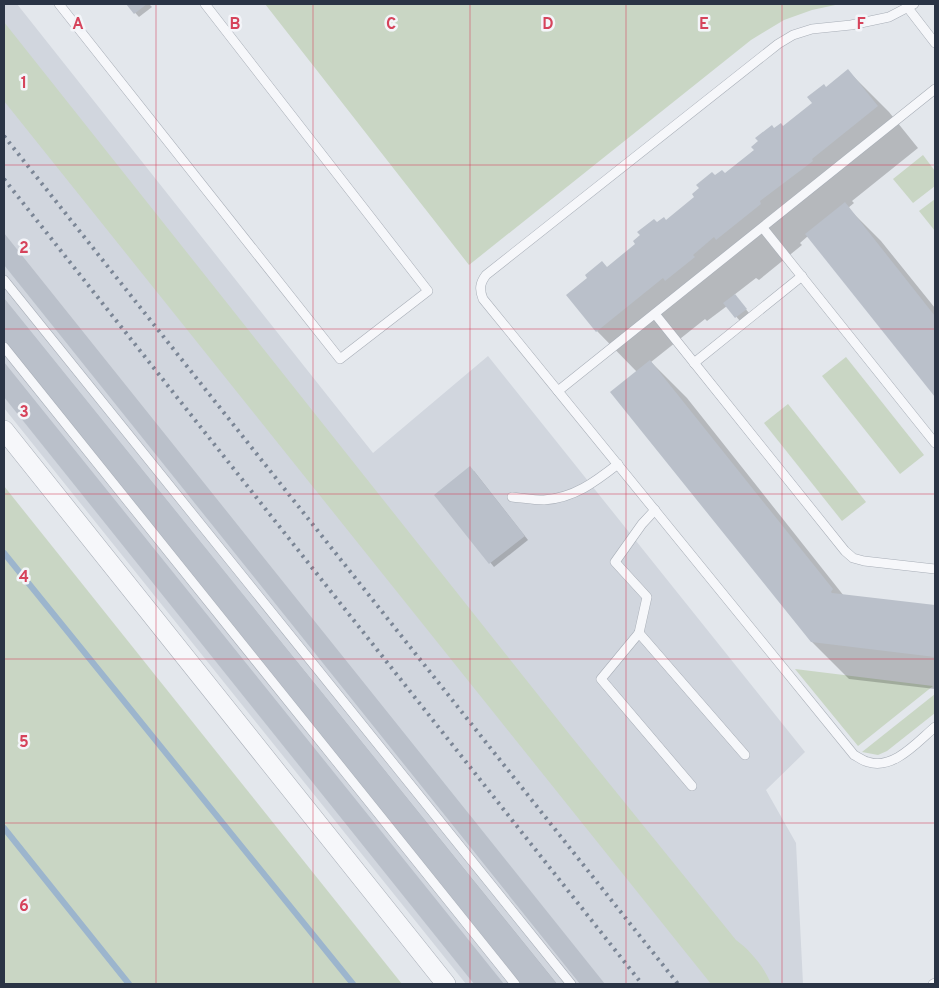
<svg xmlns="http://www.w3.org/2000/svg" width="939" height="988" font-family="Overpass,sans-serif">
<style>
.built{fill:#d1d6de}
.green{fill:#c9d6c4}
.shadow{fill:#0003}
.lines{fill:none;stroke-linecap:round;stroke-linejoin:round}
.stream{stroke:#9cb5cd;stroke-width:6}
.building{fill:#bac0ca}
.service-casing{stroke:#a8aeb7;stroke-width:10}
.minor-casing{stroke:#a8aeb7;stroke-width:20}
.service{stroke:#f6f7fa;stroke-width:9}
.minor{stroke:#f6f7fa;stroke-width:19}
.rail{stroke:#7b8696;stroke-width:4;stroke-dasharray:2.5 5;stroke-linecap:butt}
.grid{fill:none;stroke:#d6435b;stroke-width:1;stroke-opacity:0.55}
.grid-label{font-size:16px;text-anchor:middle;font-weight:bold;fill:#d6435b;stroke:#f3f5f9;stroke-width:5;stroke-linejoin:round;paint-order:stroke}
</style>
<rect width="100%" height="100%" fill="#e3e7ec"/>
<path class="built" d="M 4,4 L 17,4 L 373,453 L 488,356 L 805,752 L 766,790 L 796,843 L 803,984 L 466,984 L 4,408 Z"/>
<g class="green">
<path d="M 265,4 L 840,4 L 812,10 L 784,20 L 751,40 L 469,265 Z"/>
<path d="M 4,22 L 570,735 L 736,940 C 750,950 765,968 771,984 L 711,984 L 4,101 Z"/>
<path d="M 923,155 L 935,171 L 935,186 L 913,203 L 893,179 Z"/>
<path d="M 935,199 L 935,231 L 919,211 Z"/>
<path d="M 846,357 L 924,455 L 900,474 L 822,376 Z"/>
<path d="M 788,404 L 866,502 L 842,521 L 764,423 Z"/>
<path d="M 4,486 L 402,984 L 4,984 Z"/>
<path d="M 795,669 L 933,686 L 858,746 Z"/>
<path d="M 935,694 L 935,713 L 887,751 L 878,755 L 862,752 Z"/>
</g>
<g class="shadow">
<path d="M 127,4 L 149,4 L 152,7 L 139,17 Z"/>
<path d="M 848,71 L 889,112 L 918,148 L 852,201 L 854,203 L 848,208 L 881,241 L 935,308 L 935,395 L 808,236 L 800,243 L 802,245 L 759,280 L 756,278 L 734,295 L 749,313 L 740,321 L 727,306 L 707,321 L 705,319 L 651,362 L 687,398 L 844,596 L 935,606 L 935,689 L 849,679 L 812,642 L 637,372 L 597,331 L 608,268 L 637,245 L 657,223 L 666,221 L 696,198 L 715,177 L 725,174 L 755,150 L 774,129 L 784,127 L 814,103 L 827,88 Z"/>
<path d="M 4,234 L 604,984 L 581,984 L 4,263 Z"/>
<path d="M 4,299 L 557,984 L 522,984 L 4,338 Z"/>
<path d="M 4,363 L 503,984 L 476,984 L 4,395 Z"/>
<path d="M 474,471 L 528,540 L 494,567 L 436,495 Z"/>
</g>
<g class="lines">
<g class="stream">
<path d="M 4,553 L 353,984"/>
<path d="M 4,828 L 129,984"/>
</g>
</g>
<g class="building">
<path d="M 126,4 L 147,4 L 134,14 Z"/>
<path d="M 848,69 L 878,106 L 812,159 L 813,161 L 760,201 L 761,204 L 716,240 L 714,237 L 693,255 L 695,257 L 665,281 L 663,278 L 596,332 L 566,295 L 587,278 L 585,275 L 602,261 L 607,267 L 635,244 L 633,241 L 640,235 L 637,232 L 654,219 L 657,222 L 664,217 L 666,220 L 694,197 L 692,194 L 699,188 L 696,185 L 712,172 L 715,175 L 722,170 L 725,173 L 754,150 L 751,147 L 758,141 L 755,138 L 772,125 L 774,128 L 781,123 L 783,126 L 812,103 L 807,97 L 824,84 L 826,87 Z"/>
<path d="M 845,202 L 935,316 L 935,397 L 805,234 Z"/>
<path d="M 4,233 L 605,984 L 580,984 L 4,265 Z"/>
<path d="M 735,294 L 747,309 L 735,318 L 723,303 Z"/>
<path d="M 4,298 L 557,984 L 521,984 L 4,340 Z"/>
<path d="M 650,360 L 833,589 L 831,592 L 832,593 L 935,605 L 935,657 L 811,642 L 610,392 Z"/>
<path d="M 4,362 L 504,984 L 474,984 L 4,397 Z"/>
<path d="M 470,466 L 525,536 L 489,564 L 434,495 Z"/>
</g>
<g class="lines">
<defs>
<g id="service">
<path d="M 59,4 L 340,359 L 428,291 L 205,4"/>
<path d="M 914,4 L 889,17 L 851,25 L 812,29 L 793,35 L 778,44 L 486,275 C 480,283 479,289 483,299 L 854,755 C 858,757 863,761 868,762 C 894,770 917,742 935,727"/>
<path d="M 908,8 L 935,43"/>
<path d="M 763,228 L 935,443"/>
<path d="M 4,280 L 571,984"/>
<path d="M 655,314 L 845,551 L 853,558 L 864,561 L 935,569"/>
<path d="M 4,347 L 515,984"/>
<path d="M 694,363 L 802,276"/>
<path d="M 558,391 L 935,89"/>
<path d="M 512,497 C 522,498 534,500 544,500 C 574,498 595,482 618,464"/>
<path d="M 655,510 L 642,524 L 615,562 L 647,597 L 639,633 L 745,755"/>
<path d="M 639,633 L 601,679 L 692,786"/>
<path d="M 933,984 L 935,983"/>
</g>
<path id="minor" d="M 4,430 L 446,984"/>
</defs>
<use href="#service" class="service-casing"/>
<use href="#minor" class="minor-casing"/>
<use href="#service" class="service"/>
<use href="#minor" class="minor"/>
<g class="rail">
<path d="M 4,136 L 678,984"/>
<path d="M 4,179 L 642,984"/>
</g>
</g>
<path class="grid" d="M 156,4 L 156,984M 313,4 L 313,984M 470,4 L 470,984M 626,4 L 626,984M 782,4 L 782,984M 4,165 L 935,165M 4,329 L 935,329M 4,494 L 935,494M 4,659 L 935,659M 4,823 L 935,823"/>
<g class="grid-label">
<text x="78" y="29">A</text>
<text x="235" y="29">B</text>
<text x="391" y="29">C</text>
<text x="548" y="29">D</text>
<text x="704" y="29">E</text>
<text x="861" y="29">F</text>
<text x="24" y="88">1</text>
<text x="24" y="253">2</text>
<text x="24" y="417">3</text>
<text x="24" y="582">4</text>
<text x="24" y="747">5</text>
<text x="24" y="911">6</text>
</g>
<rect width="939" height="988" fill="none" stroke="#2a3445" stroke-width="10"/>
</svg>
